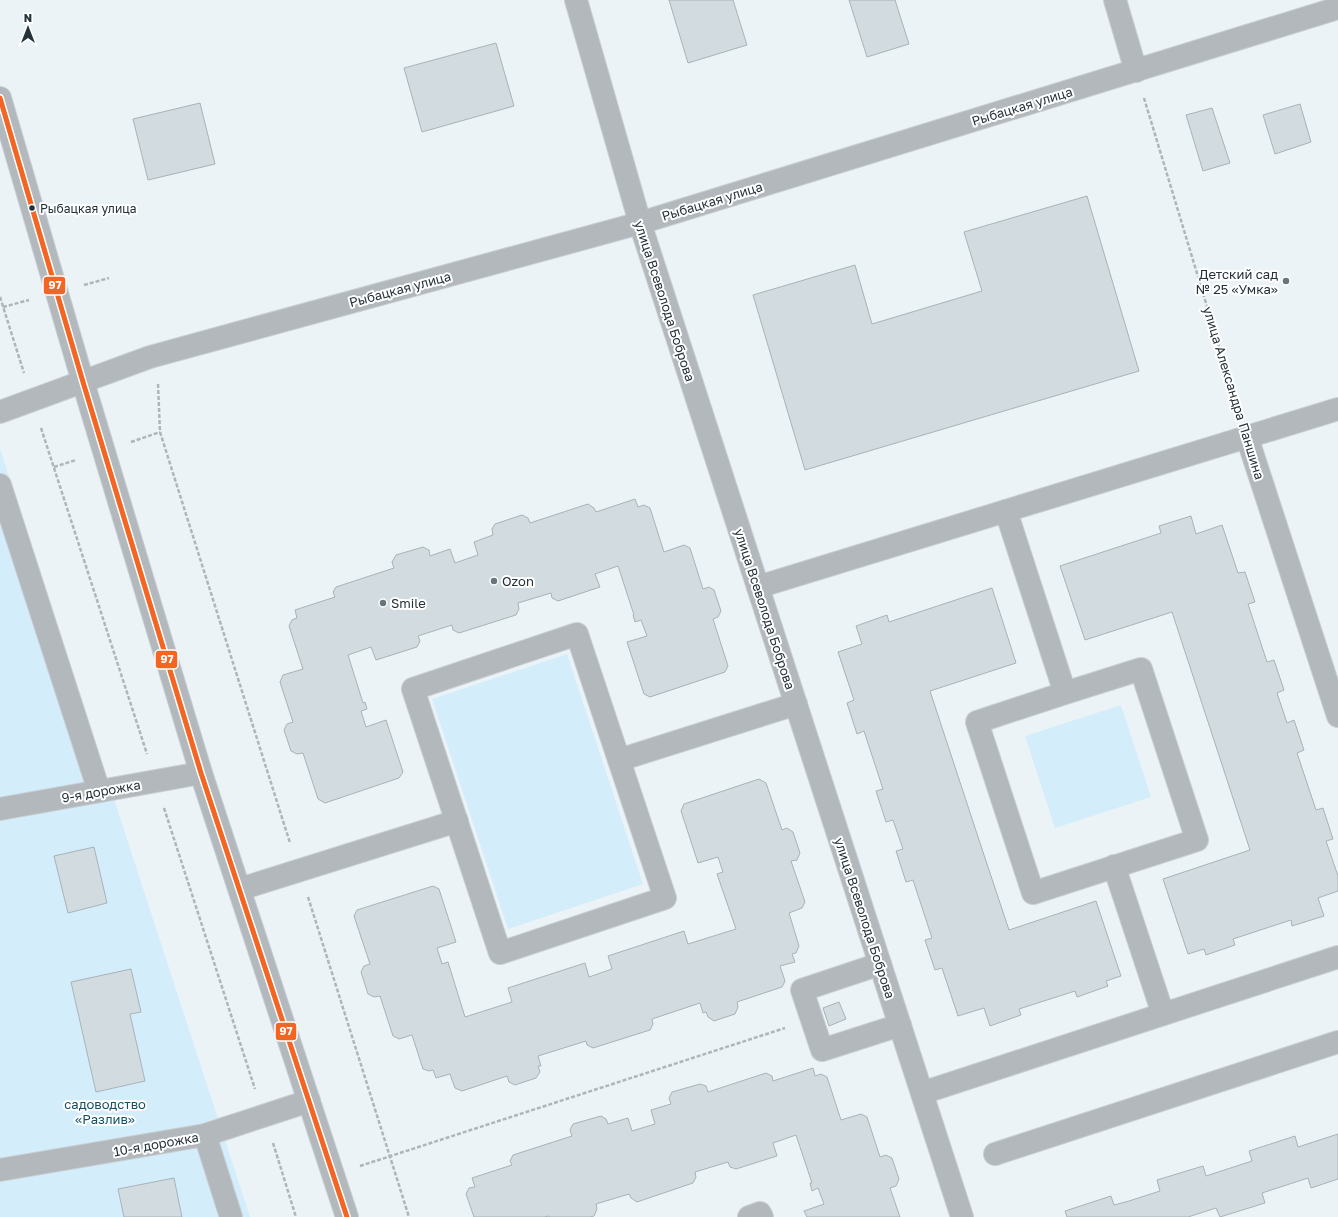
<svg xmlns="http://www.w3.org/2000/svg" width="1338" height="1217" font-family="'Golos Text',sans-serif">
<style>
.green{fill:#d3eefa}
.building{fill:#d1dbe0;stroke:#a8b3b7}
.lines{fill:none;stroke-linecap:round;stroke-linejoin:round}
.minor-casing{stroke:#c8cfd4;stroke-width:24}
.path{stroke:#afb5b8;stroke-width:2.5;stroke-dasharray:4 2;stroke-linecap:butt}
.minor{stroke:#b2b8bb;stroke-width:22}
.bus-1-casing{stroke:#fff;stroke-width:8}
.bus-1{stroke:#f26522;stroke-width:5}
.bus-dot{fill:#233138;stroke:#fff;stroke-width:1.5}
.poi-dot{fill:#69757b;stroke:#fff;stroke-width:1.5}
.labels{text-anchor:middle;stroke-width:4;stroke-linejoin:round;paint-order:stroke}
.bus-label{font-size:12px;fill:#233138;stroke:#fff;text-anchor:start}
.street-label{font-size:13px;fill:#233138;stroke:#fff}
.poi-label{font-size:13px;fill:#233138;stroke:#fff;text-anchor:start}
.park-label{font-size:13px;fill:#145066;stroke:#fff}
.line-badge{stroke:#fff;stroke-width:1.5}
.badge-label{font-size:11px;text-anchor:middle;font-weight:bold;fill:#fff}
</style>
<rect width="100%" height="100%" fill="#ebf3f7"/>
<g class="green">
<path d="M 0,449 L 250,1217 L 0,1217 Z"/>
<path d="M 567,654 L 643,884 L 508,929 L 432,699 Z"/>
<path d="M 1121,705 L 1151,797 L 1055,828 L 1025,736 Z"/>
</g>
<g class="building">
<path d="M 669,0 L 733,0 L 747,45 L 688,63 Z"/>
<path d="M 849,0 L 895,0 L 909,44 L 867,57 Z"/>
<path d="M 496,43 L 514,106 L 422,132 L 404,68 Z"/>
<path d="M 200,103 L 215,164 L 148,180 L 133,119 Z"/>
<path d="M 1300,104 L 1311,142 L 1275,154 L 1263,115 Z"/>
<path d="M 1212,108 L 1230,163 L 1203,171 L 1186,115 Z"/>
<path d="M 1087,196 L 1139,371 L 805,470 L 753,295 L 855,265 L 872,324 L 982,291 L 964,232 Z"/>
<path d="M 635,499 L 638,507 L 644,505 L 650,508 L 664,552 L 684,545 L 690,548 L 703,589 L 709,587 L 714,590 L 721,611 L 718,617 L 713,619 L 728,666 L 725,672 L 650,697 L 644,694 L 627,642 L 647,636 L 641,620 L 635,622 L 633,615 L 634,615 L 618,566 L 595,574 L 600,587 L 558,601 L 552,598 L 551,593 L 518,603 L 519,609 L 516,615 L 459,633 L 453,630 L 452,625 L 418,636 L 420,641 L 417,647 L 376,660 L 371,647 L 348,655 L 363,703 L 365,702 L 367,709 L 361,711 L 366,727 L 386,720 L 403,772 L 399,778 L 325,803 L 318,799 L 303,753 L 297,754 L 291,751 L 284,730 L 287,724 L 293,722 L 280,682 L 283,675 L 303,669 L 289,626 L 292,620 L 297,618 L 295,610 L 335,597 L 333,592 L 336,587 L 394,568 L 392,562 L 396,555 L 423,547 L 429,550 L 430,556 L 450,549 L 455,563 L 478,555 L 474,542 L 493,535 L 492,529 L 495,524 L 522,515 L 528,518 L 530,523 L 588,504 L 594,508 L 596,512 Z"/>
<path d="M 1191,516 L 1196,534 L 1222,525 L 1238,573 L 1245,572 L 1255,602 L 1248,604 L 1267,662 L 1274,660 L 1284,690 L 1277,693 L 1287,723 L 1294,720 L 1304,750 L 1297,753 L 1316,810 L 1323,808 L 1333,839 L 1326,841 L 1338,876 L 1338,891 L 1318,898 L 1324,916 L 1292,926 L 1291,920 L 1233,939 L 1235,945 L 1206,955 L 1204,949 L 1188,954 L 1163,879 L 1250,850 L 1172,612 L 1085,640 L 1060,566 L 1161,533 L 1159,526 Z"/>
<path d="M 992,588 L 1016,663 L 930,691 L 981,846 L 1009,930 L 1096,901 L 1121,976 L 1106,981 L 1108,986 L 1077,997 L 1075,991 L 1019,1009 L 1021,1015 L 990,1026 L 984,1008 L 958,1016 L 942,968 L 935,970 L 925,940 L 932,938 L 913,880 L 906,882 L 896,851 L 903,849 L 893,820 L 886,822 L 876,791 L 883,789 L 864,731 L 857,734 L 847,703 L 854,700 L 838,652 L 862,644 L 856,626 L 887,615 L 889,622 Z"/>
<path d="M 759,779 L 766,783 L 782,830 L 787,828 L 793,832 L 800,853 L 797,860 L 791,861 L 805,902 L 802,908 L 789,913 L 799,946 L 796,953 L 792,954 L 795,962 L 780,966 L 785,981 L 782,987 L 737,1002 L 738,1007 L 735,1014 L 714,1021 L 708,1017 L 706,1012 L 703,1013 L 700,1003 L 652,1019 L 653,1024 L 650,1030 L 593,1048 L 587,1045 L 586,1041 L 538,1056 L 541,1066 L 538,1066 L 540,1072 L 536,1078 L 515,1085 L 509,1082 L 507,1076 L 462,1091 L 455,1088 L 450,1074 L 436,1078 L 433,1070 L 429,1071 L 423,1069 L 412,1035 L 399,1039 L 393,1036 L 380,996 L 374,997 L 368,994 L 361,972 L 364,966 L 370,964 L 354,916 L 357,910 L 433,886 L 439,889 L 456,942 L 437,948 L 442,964 L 448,962 L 465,1017 L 512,1002 L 508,988 L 585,963 L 589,977 L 612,969 L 608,956 L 684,931 L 688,944 L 736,929 L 717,874 L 723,872 L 718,857 L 698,863 L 681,811 L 684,804 Z"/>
<path d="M 94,847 L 107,903 L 68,913 L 54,856 Z"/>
<path d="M 131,969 L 141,1012 L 130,1014 L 145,1081 L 96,1092 L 71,982 Z"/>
<path d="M 839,1002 L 846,1019 L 829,1026 L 823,1008 Z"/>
<path d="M 813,1068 L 815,1076 L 821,1074 L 827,1077 L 841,1120 L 861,1114 L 867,1117 L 880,1157 L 886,1155 L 892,1158 L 899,1179 L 896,1186 L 890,1188 L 900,1217 L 807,1217 L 804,1211 L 824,1204 L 818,1188 L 812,1191 L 810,1183 L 812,1183 L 796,1135 L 773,1143 L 777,1156 L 736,1169 L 730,1167 L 728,1162 L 695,1172 L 696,1177 L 693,1183 L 637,1202 L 631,1198 L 629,1194 L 596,1204 L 597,1209 L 594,1216 L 590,1217 L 549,1217 L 549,1216 L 544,1217 L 474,1217 L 466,1194 L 469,1188 L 475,1187 L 472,1178 L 512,1165 L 510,1161 L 513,1155 L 572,1136 L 570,1130 L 573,1124 L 601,1116 L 606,1119 L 608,1124 L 628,1118 L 632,1131 L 655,1124 L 651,1110 L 671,1104 L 669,1098 L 672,1092 L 700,1084 L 706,1086 L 708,1092 L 766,1073 L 772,1076 L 773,1081 Z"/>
<path d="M 1338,1134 L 1338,1179 L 1311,1188 L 1308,1178 L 1262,1193 L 1265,1203 L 1220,1217 L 1216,1208 L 1188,1217 L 1067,1217 L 1065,1211 L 1111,1196 L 1114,1205 L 1129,1201 L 1160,1191 L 1157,1180 L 1203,1166 L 1206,1176 L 1252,1161 L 1249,1151 L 1295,1136 L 1298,1147 Z"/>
<path d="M 174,1178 L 182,1217 L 124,1217 L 118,1189 Z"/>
</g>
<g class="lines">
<defs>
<g id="minor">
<path d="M 576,0 L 640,223 L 962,1217"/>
<path d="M 1115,0 L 1136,71"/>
<path d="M 0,98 L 83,382 L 201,773 L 347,1217"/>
<path d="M 0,412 L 150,357 L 640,223 L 1338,8"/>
<path d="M 1247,437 L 1338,716"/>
<path d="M 0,485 L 99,791"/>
<path d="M 1006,511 L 1065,693 L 977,722 L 1033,893 L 1197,840 L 1141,669 L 1065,693"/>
<path d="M 758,587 L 1338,409"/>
<path d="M 577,634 L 665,898 L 500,953 L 413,689 Z"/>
<path d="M 619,760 L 796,704"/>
<path d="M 0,809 L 201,773"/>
<path d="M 1114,866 L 1163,1014"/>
<path d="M 240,889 L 457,821"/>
<path d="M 880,964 L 802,990 L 822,1050 L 900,1025"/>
<path d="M 922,1093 L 1338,957"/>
<path d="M 205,1135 L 231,1217"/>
<path d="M 995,1154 L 1338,1042"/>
<path d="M 0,1170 L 205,1135 L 309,1101"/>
<path d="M 749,1217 L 760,1213 L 762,1217"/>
</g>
</defs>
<use href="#minor" class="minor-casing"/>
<g class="path">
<path d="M 1144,98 L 1238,409"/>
<path d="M 84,285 L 109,278"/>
<path d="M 0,297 L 24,373"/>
<path d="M 3,307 L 29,300"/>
<path d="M 158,384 L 160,432 L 290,843"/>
<path d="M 41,428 L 147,754"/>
<path d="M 131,442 L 160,432"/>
<path d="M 54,467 L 76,460"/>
<path d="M 164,808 L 255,1089"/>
<path d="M 308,897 L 409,1217"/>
<path d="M 273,1143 L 296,1217"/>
<path d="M 360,1166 L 785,1028"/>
</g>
<use href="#minor" class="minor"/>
<defs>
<path id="bus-1" d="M 0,98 L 83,382 L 201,773 L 347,1217"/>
</defs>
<use href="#bus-1" class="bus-1-casing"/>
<use href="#bus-1" class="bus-1"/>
</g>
<circle class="bus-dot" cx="32" cy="208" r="3.5"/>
<g class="poi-dot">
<circle cx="1286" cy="281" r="4"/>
<circle cx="494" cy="581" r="4"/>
<circle cx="383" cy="603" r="4"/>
</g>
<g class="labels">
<g class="bus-label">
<text x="40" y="213">Рыбацкая улица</text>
</g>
<g class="street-label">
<text transform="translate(1022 106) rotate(-17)" y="5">Рыбацкая улица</text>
<text transform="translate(712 201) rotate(-17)" y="5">Рыбацкая улица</text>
<text transform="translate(400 289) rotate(-15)" y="5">Рыбацкая улица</text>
<text transform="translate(665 301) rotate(72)" y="5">улица Всеволода Боброва</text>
<text transform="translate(1234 393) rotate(73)" y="5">улица Александра Паншина</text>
<text transform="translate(765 609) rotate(72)" y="5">улица Всеволода Боброва</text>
<text transform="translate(101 791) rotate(-10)" y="5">9-я дорожка</text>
<text transform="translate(865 918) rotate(72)" y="5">улица Всеволода Боброва</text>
<text transform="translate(156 1144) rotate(-10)" y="5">10-я дорожка</text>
</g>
<g class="poi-label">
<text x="1278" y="279" text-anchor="end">Детский сад<tspan x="1278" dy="15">№ 25 «Умка»</tspan></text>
<text x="502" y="586">Ozon</text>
<text x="391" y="608">Smile</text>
</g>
<g class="park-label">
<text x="105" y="1109">садоводство<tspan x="105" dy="15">«Разлив»</tspan></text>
</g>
</g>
<g class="line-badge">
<rect x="43" y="276" width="23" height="19" rx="4" fill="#f26522"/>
<rect x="155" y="650" width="23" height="19" rx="4" fill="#f26522"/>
<rect x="275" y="1022" width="22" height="19" rx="4" fill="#f26522"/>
</g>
<g class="badge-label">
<text x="55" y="289">97</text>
<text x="167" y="663">97</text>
<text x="286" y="1035">97</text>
</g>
<g transform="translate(28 28)" stroke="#ffffff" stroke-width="3" paint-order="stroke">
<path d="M0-3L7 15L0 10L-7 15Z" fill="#233138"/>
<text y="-6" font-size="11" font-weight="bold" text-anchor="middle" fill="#233138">N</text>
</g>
</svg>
